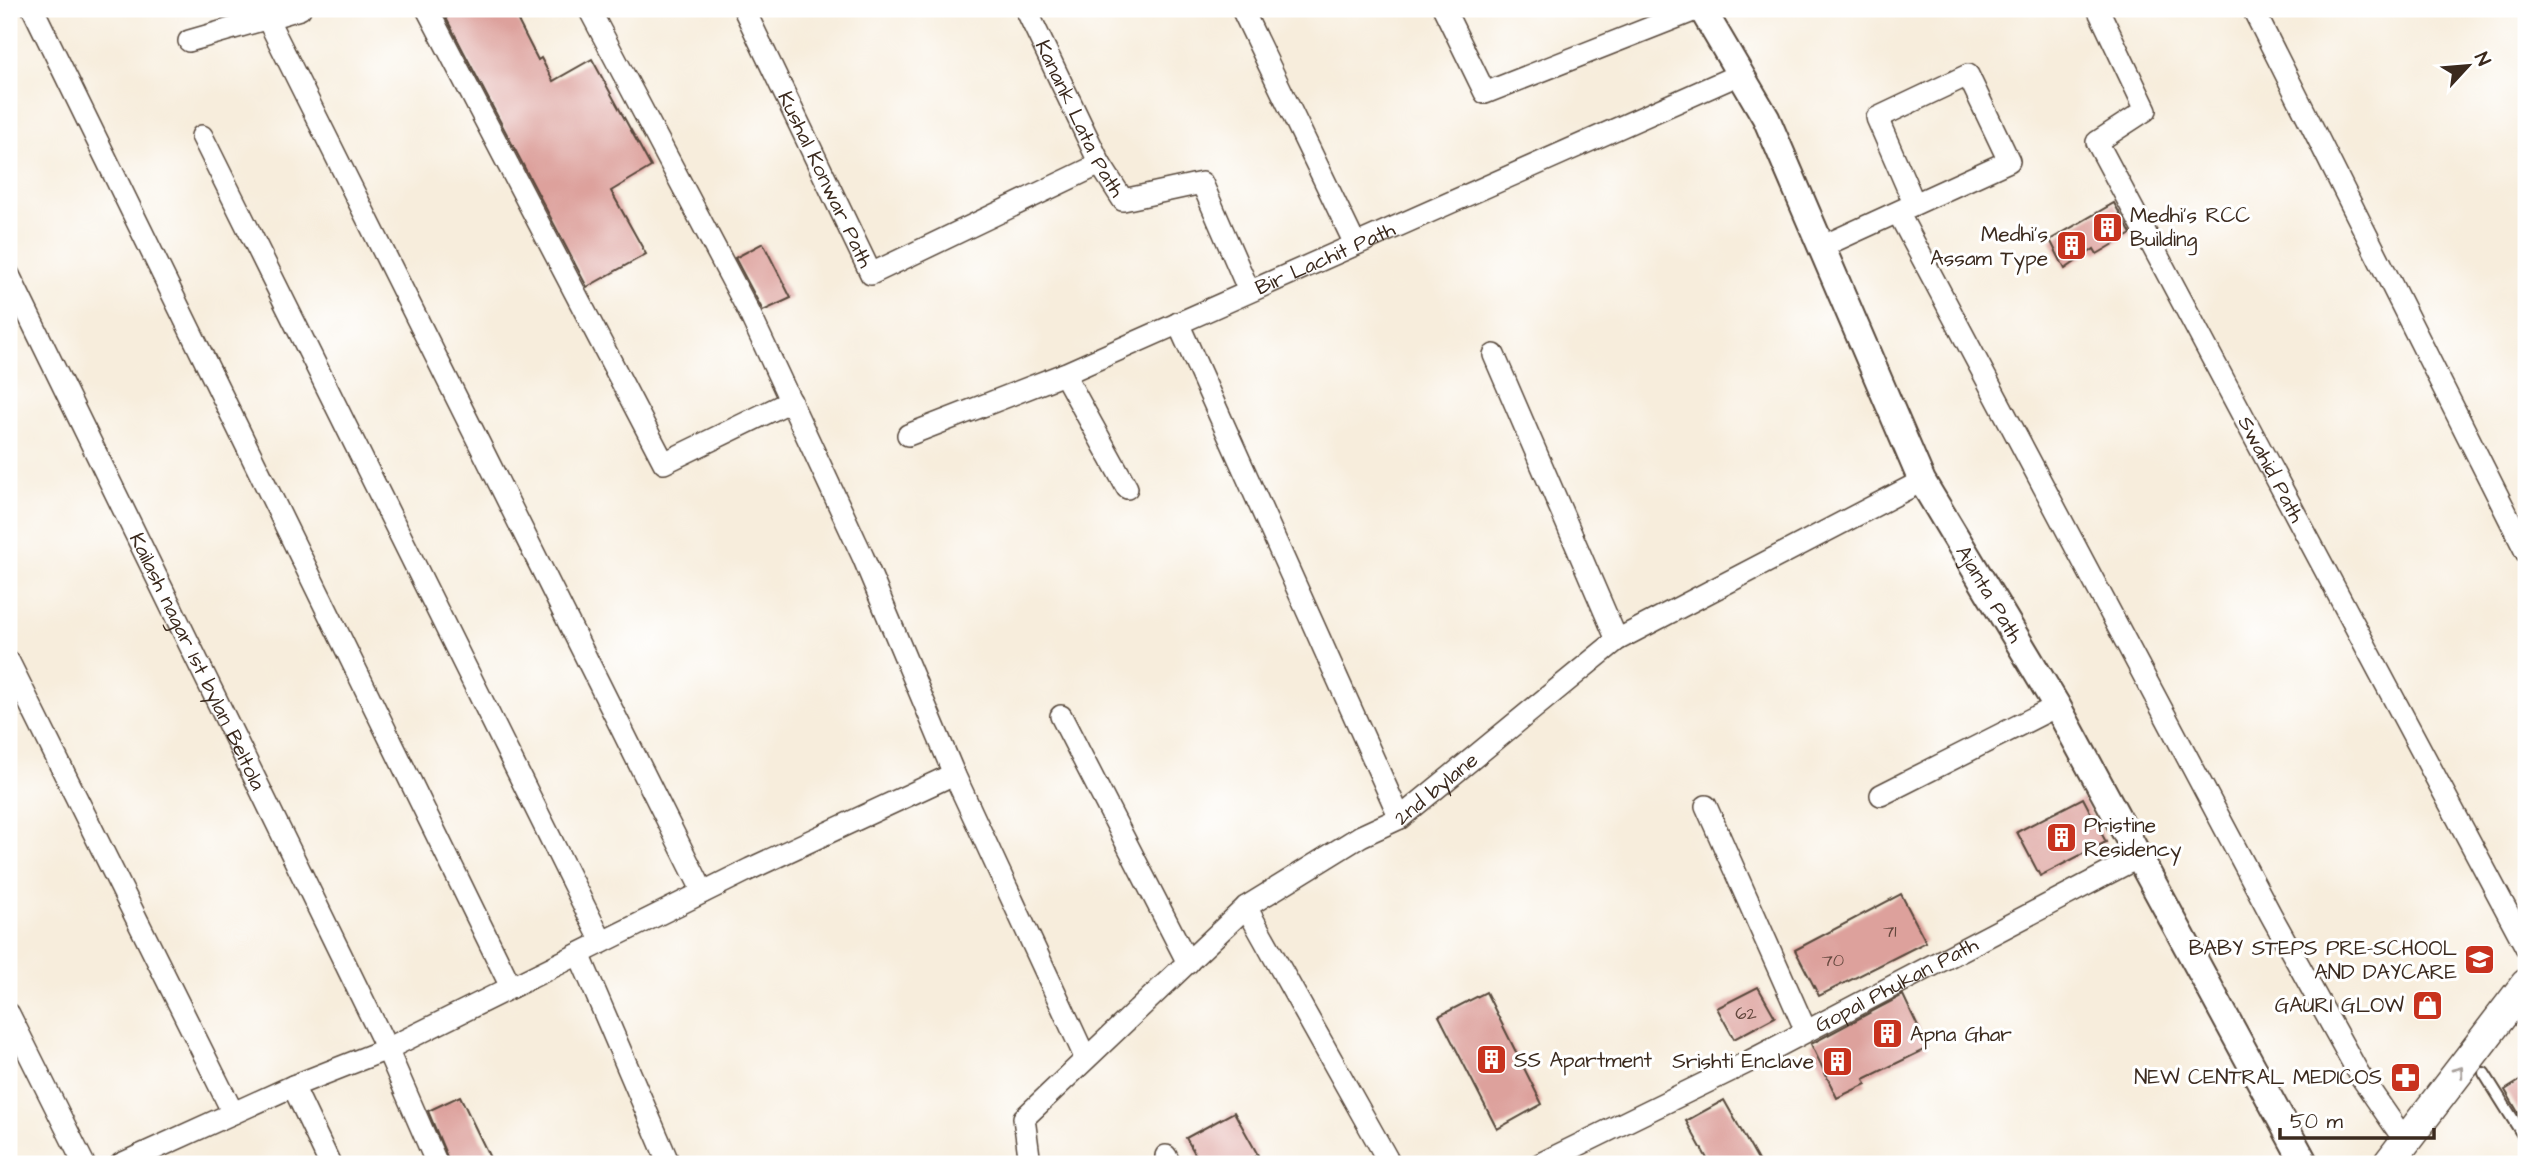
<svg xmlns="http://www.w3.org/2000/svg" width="2535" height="1173" font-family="'Architects Daughter',sans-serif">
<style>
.building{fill:#dda19c}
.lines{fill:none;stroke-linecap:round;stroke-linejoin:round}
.service-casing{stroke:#57473a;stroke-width:14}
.minor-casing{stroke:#57473a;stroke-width:24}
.tertiary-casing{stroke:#57473a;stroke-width:30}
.secondary-casing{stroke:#57473a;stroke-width:33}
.service{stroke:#fff;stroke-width:10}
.minor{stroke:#fff;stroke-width:21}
.tertiary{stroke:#fff;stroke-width:26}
.secondary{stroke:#fff;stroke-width:30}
.oneway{stroke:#a79f9a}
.labels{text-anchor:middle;stroke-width:6;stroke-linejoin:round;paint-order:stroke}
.number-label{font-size:18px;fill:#64483e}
.street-label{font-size:21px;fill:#3b2a1e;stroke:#fff}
.poi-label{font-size:21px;fill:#3b2a1e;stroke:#fff;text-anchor:end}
</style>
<rect width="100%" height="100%" fill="#fff"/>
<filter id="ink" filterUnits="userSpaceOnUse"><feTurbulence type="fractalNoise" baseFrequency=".0143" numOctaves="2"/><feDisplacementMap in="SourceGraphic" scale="14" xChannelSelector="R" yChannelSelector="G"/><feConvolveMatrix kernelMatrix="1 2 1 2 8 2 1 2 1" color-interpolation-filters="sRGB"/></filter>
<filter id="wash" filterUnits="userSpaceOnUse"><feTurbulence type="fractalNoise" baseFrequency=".00686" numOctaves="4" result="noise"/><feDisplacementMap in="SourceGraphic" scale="28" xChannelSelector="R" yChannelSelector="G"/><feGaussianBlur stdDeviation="1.57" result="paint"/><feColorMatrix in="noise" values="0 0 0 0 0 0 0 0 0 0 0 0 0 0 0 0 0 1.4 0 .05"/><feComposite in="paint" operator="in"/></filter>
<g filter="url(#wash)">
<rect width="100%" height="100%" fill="#f7eddc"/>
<g id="blocks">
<g class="building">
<path d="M 458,9 L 512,9 L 538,60 L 541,58 L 553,81 L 592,59 L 651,167 L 611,191 L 646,254 L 587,287 L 445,16 Z"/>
<path d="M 2114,203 L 2131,234 L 2097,254 L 2094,249 L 2065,269 L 2050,240 Z"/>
<path d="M 763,243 L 791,298 L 763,311 L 735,258 Z"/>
<path d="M 2083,798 L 2106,842 L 2040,876 L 2017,832 Z"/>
<path d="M 1901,894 L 1926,942 L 1819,996 L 1795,950 Z"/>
<path d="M 1758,987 L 1775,1017 L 1734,1039 L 1717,1008 Z"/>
<path d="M 1486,992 L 1542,1104 L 1497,1129 L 1439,1016 Z"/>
<path d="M 1903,995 L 1928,1048 L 1864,1079 L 1866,1084 L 1837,1098 L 1811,1044 Z"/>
<path d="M 2526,1077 L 2526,1126 L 2505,1090 Z"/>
<path d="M 460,1096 L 493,1164 L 450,1164 L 428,1111 Z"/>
<path d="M 1724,1100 L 1760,1164 L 1710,1164 L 1686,1121 Z"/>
<path d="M 1234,1112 L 1258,1155 L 1241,1164 L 1201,1164 L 1186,1138 Z"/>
</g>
</g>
</g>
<g filter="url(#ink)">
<use href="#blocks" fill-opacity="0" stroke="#57473a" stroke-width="2"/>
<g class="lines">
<defs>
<path id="service" d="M 2484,1073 L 2526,1140"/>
<g id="minor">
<path d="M 33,9 L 511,987"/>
<path d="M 427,9 L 664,463 L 791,401"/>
<path d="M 589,9 L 749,312 L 863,557 L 954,774 L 1085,1057"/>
<path id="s1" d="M 744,9 L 871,274 L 1100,164"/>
<path id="s2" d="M 1026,9 L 1100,164 L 1123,200 L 1202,183 L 1249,291"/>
<path d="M 1242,9 L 1355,244"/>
<path d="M 1444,9 L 1485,93 L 1698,9"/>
<path id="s3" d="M 2098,9 L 2146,110 L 2097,142 L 2526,947"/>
<path d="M 2253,9 L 2526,552"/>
<path d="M 267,18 L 703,892"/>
<path d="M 189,41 L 300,9"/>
<path d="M 202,136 L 602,942"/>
<path d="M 1902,220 L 2271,915 L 2359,1074 L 2405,1141"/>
<path d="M 1821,247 L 2009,161 L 1968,75 L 1877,118 L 1914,203"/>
<path id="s4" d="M 9,275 L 387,1049 L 437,1164"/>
<path d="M 1178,323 L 1400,818"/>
<path d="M 1494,355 L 1617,640"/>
<path d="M 1064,374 L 1127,488"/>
<path id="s5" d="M 908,435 L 1064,374 L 1740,74"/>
<path d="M 9,662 L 233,1113"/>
<path d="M 1061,716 L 1188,963"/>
<path d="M 1881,795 L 2057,706"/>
<path d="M 1706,806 L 1806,1031"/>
<path d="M 1246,907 L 1390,1164"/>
<path d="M 579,954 L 669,1164"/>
<path d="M 9,1014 L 84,1164"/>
<path d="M 293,1086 L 330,1164"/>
<path d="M 1166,1156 L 1170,1164"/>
<path d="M 121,1164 L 293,1086 L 387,1049 L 750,869 L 954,774"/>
<path id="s6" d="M 1023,1164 L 1029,1156 L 1024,1118 L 1246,907 L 1361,836 L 1400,818 L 1617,640 L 1922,481"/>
<path id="s7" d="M 1540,1164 L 1748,1062 L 2139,857"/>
</g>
<g id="tertiary">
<path id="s8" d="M 1702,9 L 1766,118 L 1922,481 L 2057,706 L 2305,1164"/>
</g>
<path id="secondary" d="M 2388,1164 L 2526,984"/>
</defs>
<use href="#service" class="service-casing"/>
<use href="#minor" class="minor-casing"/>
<use href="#tertiary" class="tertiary-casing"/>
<use href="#secondary" class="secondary-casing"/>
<use href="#service" class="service"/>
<use href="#minor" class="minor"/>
<use href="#tertiary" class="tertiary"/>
<use href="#secondary" class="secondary"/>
</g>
<defs><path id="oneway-chevron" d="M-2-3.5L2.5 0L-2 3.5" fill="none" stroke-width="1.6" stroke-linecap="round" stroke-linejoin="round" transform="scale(1.75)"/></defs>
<use class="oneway" href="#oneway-chevron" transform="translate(2459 1071) rotate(-53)"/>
</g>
<defs>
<symbol id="building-square" viewBox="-11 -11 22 22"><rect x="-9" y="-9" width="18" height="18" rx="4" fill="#c8321e" stroke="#fff"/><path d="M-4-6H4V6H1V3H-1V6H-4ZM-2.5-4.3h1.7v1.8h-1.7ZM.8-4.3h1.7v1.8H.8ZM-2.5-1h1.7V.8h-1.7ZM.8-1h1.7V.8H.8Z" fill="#fff"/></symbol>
<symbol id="school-square" viewBox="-11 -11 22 22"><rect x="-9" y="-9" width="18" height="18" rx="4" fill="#c8321e" stroke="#fff"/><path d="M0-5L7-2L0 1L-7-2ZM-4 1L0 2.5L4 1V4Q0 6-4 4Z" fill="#fff"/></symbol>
<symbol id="shop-square" viewBox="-11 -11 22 22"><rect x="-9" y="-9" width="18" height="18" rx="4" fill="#c8321e" stroke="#fff"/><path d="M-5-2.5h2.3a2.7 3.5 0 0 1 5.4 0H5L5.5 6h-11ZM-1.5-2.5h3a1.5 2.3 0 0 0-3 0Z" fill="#fff"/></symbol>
<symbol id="pharmacy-square" viewBox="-11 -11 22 22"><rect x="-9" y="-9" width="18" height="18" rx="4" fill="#c8321e" stroke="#fff"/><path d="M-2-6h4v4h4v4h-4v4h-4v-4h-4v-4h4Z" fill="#fff"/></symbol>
</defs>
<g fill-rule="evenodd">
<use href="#building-square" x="2090" y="210" width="35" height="35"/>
<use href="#building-square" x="2054" y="228" width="35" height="35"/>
<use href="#building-square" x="2044" y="820" width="35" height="35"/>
<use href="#school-square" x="2462" y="942" width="35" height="35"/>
<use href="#shop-square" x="2410" y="988" width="35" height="35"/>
<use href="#building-square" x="1870" y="1016" width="35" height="35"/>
<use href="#building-square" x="1474" y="1042" width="35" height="35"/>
<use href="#building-square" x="1820" y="1044" width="35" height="35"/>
<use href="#pharmacy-square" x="2388" y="1060" width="35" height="35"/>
</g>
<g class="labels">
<g class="number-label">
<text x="1890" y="937">71</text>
<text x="1833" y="966">70</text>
<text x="1746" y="1019">62</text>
</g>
<g class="street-label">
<text dy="7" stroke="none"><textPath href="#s2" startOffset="122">Kanank Lata Path</textPath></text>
<text dy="7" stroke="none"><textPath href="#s1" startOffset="189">Kushal Konwar Path</textPath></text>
<text dy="7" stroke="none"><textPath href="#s5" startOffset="453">Bir Lachit Path</textPath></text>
<text dy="7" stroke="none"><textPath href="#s3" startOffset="541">Swahid Path</textPath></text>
<text dy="7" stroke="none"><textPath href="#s8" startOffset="653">Ajanta Path</textPath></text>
<text dy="7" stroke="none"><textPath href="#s4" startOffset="430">Kailash nagar 1st bylan Beltola</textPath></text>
<text dy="7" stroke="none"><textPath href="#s6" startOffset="579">2nd bylane</textPath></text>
<text dy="7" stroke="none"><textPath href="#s7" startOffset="399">Gopal Phukan Path</textPath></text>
</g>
<g class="poi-label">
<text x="2130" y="222" text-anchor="start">Medhi's RCC<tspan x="2130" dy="24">Building</tspan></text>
<text x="2048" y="241">Medhi's<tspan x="2048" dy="24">Assam Type</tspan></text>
<text x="2084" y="832" text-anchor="start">Pristine<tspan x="2084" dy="24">Residency</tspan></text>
<text x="2457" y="955">BABY STEPS PRE-SCHOOL<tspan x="2457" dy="24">AND DAYCARE</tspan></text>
<text x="2404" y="1012">GAURI GLOW</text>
<text x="1910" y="1041" text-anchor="start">Apna Ghar</text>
<text x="1514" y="1067" text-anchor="start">SS Apartment</text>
<text x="1814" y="1068">Srishti Enclave</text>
<text x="2382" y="1084">NEW CENTRAL MEDICOS</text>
</g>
</g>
<rect width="2535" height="1173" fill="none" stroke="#fff" stroke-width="35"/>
<g transform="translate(2468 66) rotate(64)" stroke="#ffffff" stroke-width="5" paint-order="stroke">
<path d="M0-5L12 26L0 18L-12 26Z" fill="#3b2a1e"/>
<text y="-10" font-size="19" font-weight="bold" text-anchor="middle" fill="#3b2a1e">N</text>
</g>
<path d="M2280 1128v10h154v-10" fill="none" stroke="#3b2a1e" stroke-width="3.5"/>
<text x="2290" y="1128" font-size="21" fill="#3b2a1e" stroke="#ffffff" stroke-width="5" paint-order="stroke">50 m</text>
</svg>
